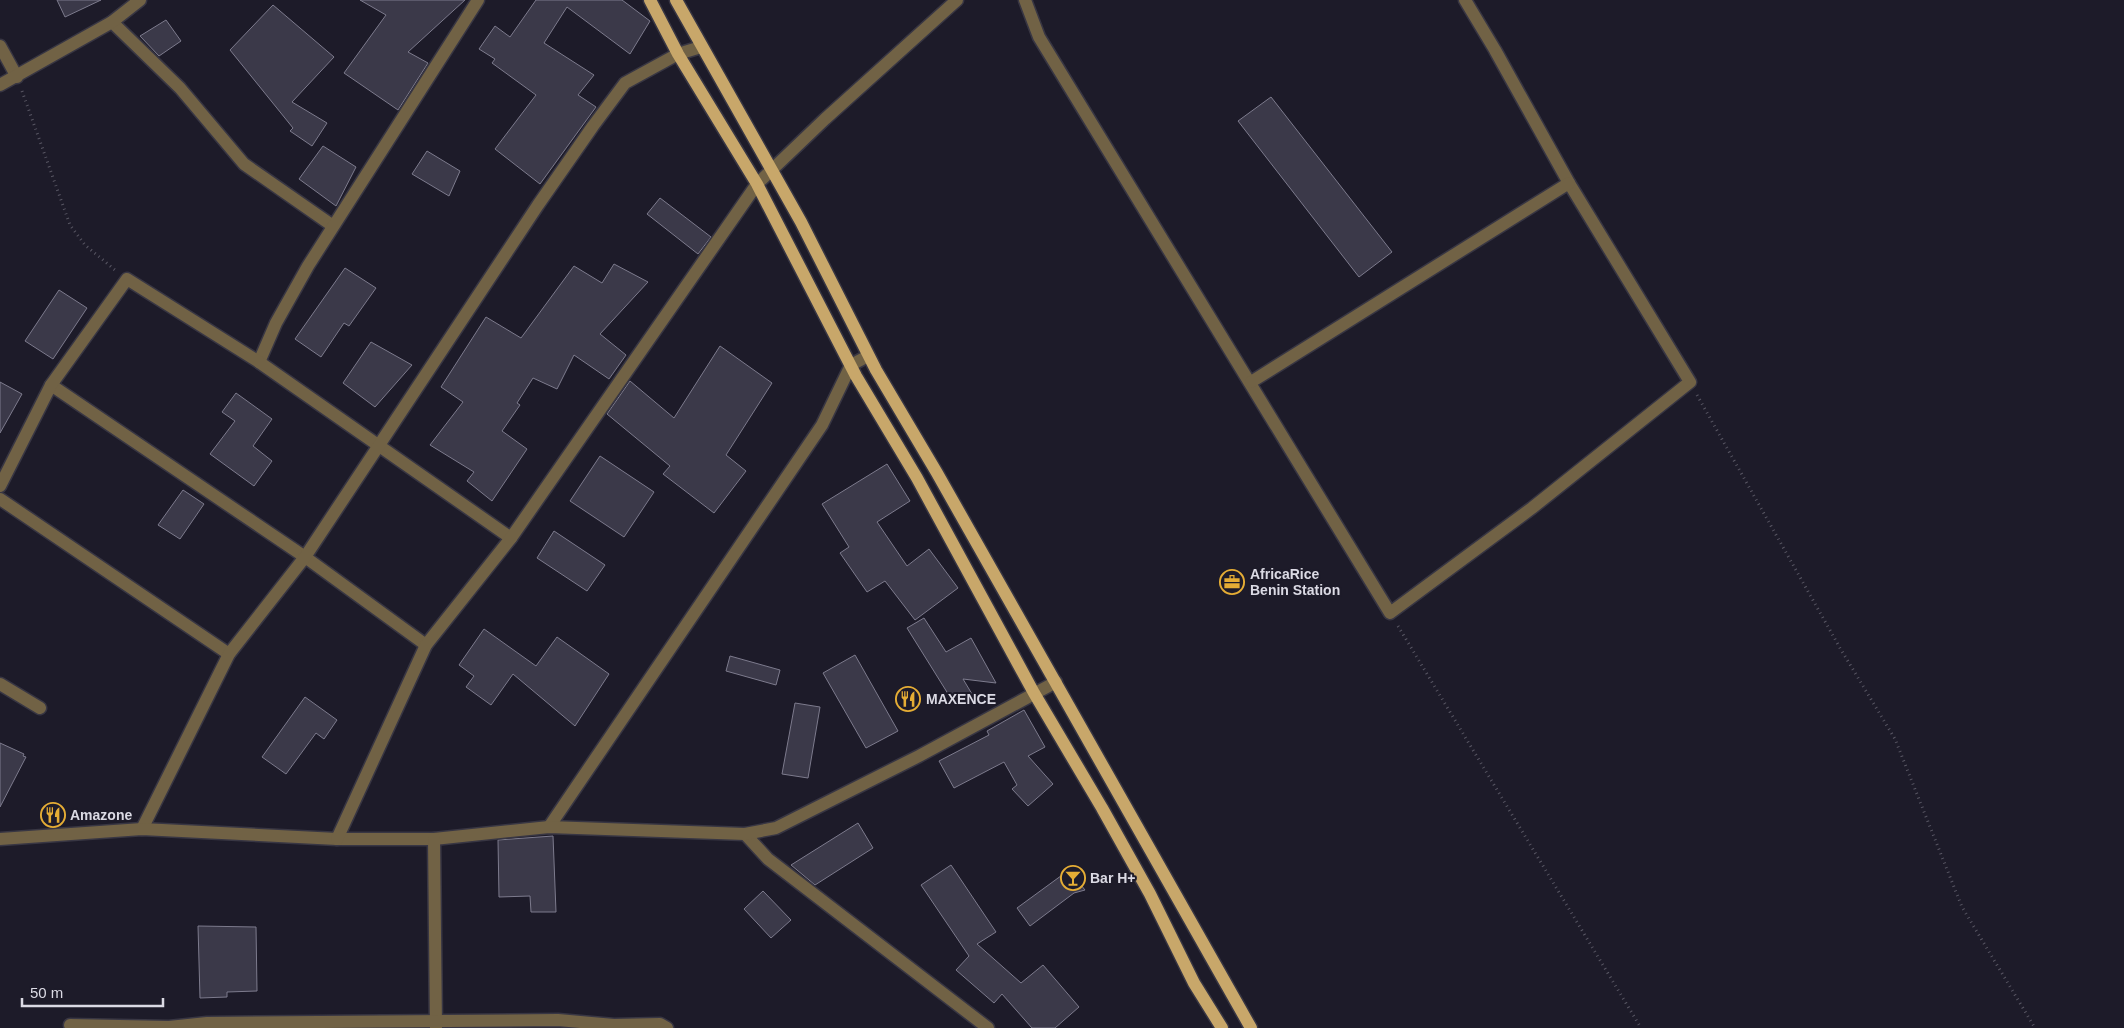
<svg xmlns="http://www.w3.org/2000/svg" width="2124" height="1028" font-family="Helvetica,sans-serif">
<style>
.building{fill:#3b3949;stroke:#7d7b8d}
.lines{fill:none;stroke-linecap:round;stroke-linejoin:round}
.minor-casing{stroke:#383643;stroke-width:15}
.major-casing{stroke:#383643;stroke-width:15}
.path{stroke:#585663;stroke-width:3;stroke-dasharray:1 4;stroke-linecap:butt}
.minor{stroke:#716245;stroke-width:12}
.major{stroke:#c8a76a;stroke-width:12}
.labels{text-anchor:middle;stroke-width:4;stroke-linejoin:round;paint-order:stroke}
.poi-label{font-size:14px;font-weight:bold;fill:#dbdae4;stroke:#1d1b29;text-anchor:start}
</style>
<rect width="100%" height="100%" fill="#1d1b29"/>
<g class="building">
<path d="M 57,0 L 101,0 L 65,17 Z"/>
<path d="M 360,0 L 465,0 L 408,52 L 428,63 L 398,110 L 344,73 L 386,15 Z"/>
<path d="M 536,0 L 622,0 L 650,21 L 630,54 L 567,7 L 544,43 L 594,75 L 578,95 L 596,107 L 540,184 L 495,149 L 536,95 L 492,63 L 495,59 L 479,49 L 495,26 L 510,37 Z"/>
<path d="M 273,5 L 334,57 L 292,102 L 327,123 L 312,146 L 290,131 L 293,128 L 230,50 Z"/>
<path d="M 166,20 L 181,41 L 159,56 L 140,36 Z"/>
<path d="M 1271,97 L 1392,252 L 1359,277 L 1238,121 Z"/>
<path d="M 323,146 L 356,167 L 336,206 L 299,179 Z"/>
<path d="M 427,151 L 460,171 L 449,196 L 412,174 Z"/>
<path d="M 660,198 L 711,237 L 698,254 L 647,214 Z"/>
<path d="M 614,264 L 648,282 L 600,334 L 626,355 L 609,379 L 574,355 L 557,389 L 533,378 L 517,403 L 520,405 L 502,431 L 527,449 L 492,501 L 467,481 L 474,472 L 430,445 L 463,402 L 441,387 L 486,317 L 521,338 L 574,266 L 602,283 Z"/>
<path d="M 345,268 L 376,288 L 349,326 L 344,323 L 321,357 L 295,339 Z"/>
<path d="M 59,290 L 87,308 L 53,359 L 25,341 Z"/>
<path d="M 371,342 L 412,365 L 375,407 L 343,383 Z"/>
<path d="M 720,346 L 772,383 L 726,455 L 746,471 L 714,513 L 663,474 L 670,466 L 607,414 L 630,381 L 674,418 Z"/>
<path d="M 0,382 L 22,394 L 0,433 Z"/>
<path d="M 236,393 L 272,419 L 253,446 L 272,461 L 254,486 L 210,454 L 235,421 L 222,412 Z"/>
<path d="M 600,456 L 654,492 L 624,537 L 570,501 Z"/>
<path d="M 887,464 L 910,501 L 877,522 L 907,566 L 929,549 L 958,588 L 915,620 L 885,581 L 867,592 L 840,553 L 849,547 L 822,504 Z"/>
<path d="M 183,490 L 204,504 L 180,539 L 158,525 Z"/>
<path d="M 554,531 L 605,565 L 587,591 L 537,558 Z"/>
<path d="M 924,618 L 946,652 L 971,638 L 996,683 L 963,679 L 972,694 L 955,705 L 907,628 Z"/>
<path d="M 484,629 L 536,666 L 557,637 L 609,674 L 575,726 L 513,674 L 491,705 L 466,687 L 474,676 L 459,665 Z"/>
<path d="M 855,655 L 898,731 L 866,748 L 823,673 Z"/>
<path d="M 730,656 L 780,670 L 776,685 L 726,671 Z"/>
<path d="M 305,697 L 337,720 L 324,739 L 316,733 L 286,774 L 262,757 Z"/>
<path d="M 795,703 L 820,707 L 808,778 L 782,774 Z"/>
<path d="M 1024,710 L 1045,747 L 1028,756 L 1053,784 L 1028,806 L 1012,789 L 1017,785 L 1004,762 L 954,788 L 939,761 L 989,735 L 987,731 Z"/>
<path d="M 0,743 L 24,754 L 23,756 L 26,757 L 0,807 Z"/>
<path d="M 858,823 L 873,848 L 815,885 L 791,865 Z"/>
<path d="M 553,836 L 556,912 L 531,912 L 530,896 L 499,897 L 498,840 Z"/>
<path d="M 951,865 L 996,932 L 977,944 L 1021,983 L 1043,965 L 1079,1007 L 1055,1028 L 1032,1028 L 1002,994 L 994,1003 L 956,970 L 969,956 L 921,885 Z"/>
<path d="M 1069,870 L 1085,890 L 1074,893 L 1030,926 L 1017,908 Z"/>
<path d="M 763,891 L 791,920 L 771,938 L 744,909 Z"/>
<path d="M 198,926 L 256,927 L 257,991 L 227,992 L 227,997 L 200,998 Z"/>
</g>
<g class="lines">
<defs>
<g id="minor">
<path d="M 1025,0 L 1039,37 L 1390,613 L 1532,508 L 1690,382 L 1569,183 L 1495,50 L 1465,0"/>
<path d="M 112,22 L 180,88 L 244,164 L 333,226"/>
<path d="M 0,46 L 17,77"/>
<path d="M 0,85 L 112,22 L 140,0"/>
<path d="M 259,362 L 276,323 L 308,266 L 478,0"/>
<path d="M 1251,382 L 1569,183"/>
<path d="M 51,385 L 305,557 L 426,645"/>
<path d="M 0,486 L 51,385 L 127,279 L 259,362 L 511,538"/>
<path d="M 0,499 L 229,654"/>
<path d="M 0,684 L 40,708"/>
<path d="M 549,827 L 822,425 L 851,365 L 868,356"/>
<path d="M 142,829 L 229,654 L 305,557 L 538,205 L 593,126 L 625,83 L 678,54 L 701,47"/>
<path d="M 745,834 L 768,859 L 988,1028"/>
<path d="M 0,839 L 142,829 L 337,839 L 434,839 L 549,827 L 745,834 L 776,828 L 919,756 L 1056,682"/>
<path d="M 337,839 L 426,645 L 511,538 L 757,184 L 825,119 L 957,0"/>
<path d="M 434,839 L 436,1028"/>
<path d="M 70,1025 L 169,1027 L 207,1023 L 558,1020 L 614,1025 L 660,1024 L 667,1028"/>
</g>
<g id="major">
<path d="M 650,0 L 678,54 L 757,184 L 856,376 L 917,478 L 1034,693 L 1102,808 L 1150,894 L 1194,983 L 1222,1028"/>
<path d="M 676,0 L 801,222 L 876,370 L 937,473 L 1251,1028"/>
</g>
</defs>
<use href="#minor" class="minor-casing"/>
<use href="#major" class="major-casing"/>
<g class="path">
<path d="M 22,91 L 70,225 L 85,245 L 115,270"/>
<path d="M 1697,395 L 1840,648 L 1895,739 L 1962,907 L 2035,1028"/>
<path d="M 1398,626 L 1641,1028"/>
</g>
<use href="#minor" class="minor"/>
<use href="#major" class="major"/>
</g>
<defs>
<symbol id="office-ring" viewBox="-11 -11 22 22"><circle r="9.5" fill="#1d1b29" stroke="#e5ad35" stroke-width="1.5"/><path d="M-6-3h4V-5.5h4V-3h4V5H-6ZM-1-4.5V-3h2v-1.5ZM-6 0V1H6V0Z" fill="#e5ad35"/></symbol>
<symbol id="restaurant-ring" viewBox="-11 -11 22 22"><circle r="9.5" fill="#1d1b29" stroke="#e5ad35" stroke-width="1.5"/><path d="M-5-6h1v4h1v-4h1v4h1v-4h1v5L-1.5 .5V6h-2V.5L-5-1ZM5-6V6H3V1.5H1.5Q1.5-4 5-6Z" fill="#e5ad35"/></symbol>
<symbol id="bar-ring" viewBox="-11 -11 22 22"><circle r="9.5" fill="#1d1b29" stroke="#e5ad35" stroke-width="1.5"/><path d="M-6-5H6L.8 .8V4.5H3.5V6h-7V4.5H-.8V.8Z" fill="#e5ad35"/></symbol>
</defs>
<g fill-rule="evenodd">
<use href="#office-ring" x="1218" y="568" width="28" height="28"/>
<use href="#restaurant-ring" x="894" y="685" width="28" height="28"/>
<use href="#restaurant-ring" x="39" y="801" width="28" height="28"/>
<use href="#bar-ring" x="1059" y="864" width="28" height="28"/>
</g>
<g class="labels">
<g class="poi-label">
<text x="1250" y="579">AfricaRice<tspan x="1250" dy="16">Benin Station</tspan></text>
<text x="926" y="704">MAXENCE</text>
<text x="70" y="820">Amazone</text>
<text x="1090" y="883">Bar H+</text>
</g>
</g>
<path d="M22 998v8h141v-8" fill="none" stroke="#dbdae4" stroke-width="2.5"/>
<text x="30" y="998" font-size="15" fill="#dbdae4" stroke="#1d1b29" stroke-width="4" paint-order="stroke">50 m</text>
</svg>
